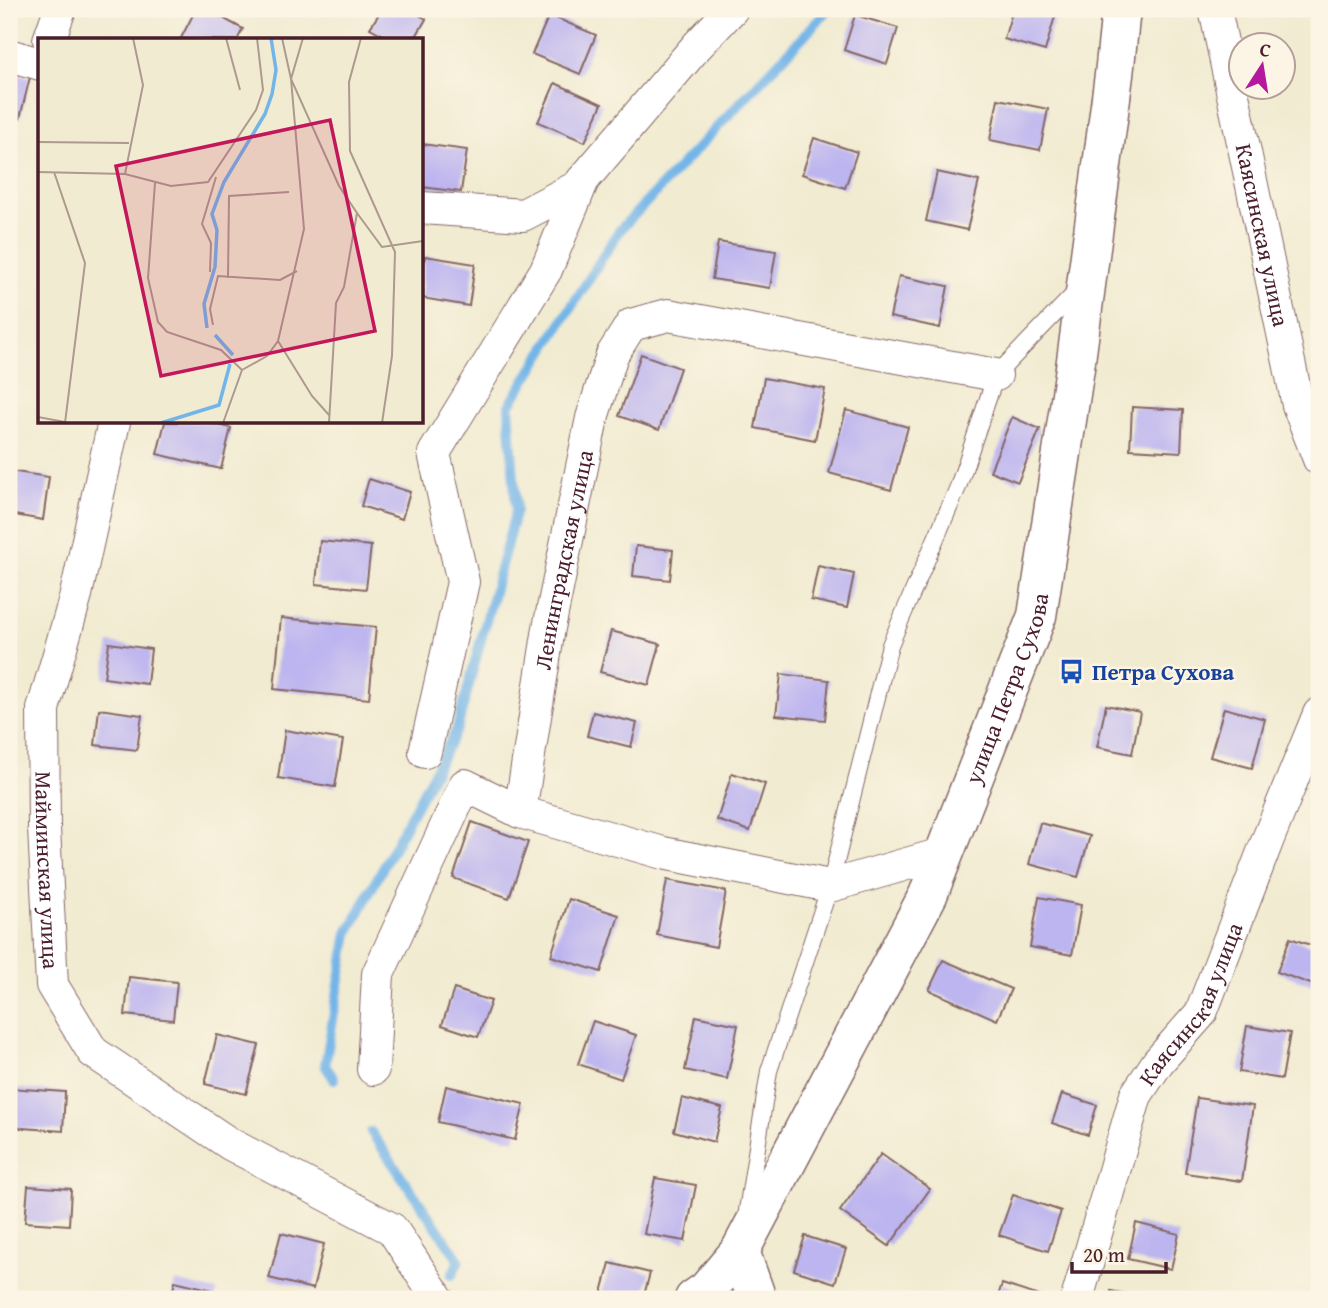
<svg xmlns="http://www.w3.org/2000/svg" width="1328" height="1308" font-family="'Gentium Book Plus',serif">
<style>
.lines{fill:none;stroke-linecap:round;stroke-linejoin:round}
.stream{stroke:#73b5e8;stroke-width:10}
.building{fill:#bdb5ef}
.lane-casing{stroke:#846665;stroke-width:18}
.street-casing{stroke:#846665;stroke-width:34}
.secondary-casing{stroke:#846665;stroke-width:41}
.lane{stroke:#fff;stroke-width:16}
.street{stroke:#fff;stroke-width:32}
.secondary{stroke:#fff;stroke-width:38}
.labels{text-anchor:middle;stroke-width:5;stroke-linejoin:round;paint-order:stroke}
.street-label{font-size:23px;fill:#4a1f2b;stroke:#fcf5e5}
.transit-label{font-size:23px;font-weight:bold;fill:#164399;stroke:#fcf5e5;text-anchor:start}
.inset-river{fill:none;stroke:#73b5e8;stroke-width:3.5}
.inset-road{fill:none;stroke:#ae998f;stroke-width:2}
.view{fill:#c2185b;fill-opacity:0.15;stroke:#c2185b;stroke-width:3.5}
.inset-edge{fill:none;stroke:#4a1f2b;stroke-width:3.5}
</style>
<rect width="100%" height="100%" fill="#fcf5e5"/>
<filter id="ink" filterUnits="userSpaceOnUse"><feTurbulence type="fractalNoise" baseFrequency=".0143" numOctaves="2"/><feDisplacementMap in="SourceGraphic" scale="14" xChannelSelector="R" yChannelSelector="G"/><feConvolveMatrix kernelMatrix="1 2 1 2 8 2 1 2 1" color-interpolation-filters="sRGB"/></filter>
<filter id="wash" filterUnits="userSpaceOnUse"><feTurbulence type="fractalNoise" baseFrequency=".00686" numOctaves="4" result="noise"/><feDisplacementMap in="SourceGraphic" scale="28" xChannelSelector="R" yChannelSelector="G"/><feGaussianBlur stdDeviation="1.57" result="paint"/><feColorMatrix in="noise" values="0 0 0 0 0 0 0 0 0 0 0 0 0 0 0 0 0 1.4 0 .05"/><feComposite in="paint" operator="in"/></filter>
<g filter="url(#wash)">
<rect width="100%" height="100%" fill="#f1ebd1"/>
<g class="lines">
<g class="stream">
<path d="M 334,1079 L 325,1065 L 348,933 L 457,729 L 516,510 L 509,406 L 619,231 L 829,9"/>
<path d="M 371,1132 L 459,1260 L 452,1275"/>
</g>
</g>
<g id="blocks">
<g class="building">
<path d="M 196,9 L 206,9 L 243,29 L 237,40 L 180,40 Z"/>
<path d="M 382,9 L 409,9 L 426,19 L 414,40 L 392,40 L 370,28 Z"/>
<path d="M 1013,9 L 1057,9 L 1045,51 L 1004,39 Z"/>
<path d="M 549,15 L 596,35 L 580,74 L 532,54 Z"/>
<path d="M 855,15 L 898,28 L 887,64 L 844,50 Z"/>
<path d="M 9,72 L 30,77 L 20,118 L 9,116 Z"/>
<path d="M 555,83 L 602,104 L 585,142 L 538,122 Z"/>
<path d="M 998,99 L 1048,109 L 1040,150 L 990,140 Z"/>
<path d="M 814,138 L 857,152 L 845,188 L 802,174 Z"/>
<path d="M 422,144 L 467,150 L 461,192 L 422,187 Z"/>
<path d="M 937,172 L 979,181 L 967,230 L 926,221 Z"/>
<path d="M 718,242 L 776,251 L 770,288 L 712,279 Z"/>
<path d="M 425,256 L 475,264 L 469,306 L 422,298 L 422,277 Z"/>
<path d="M 899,276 L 948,286 L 940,328 L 890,317 Z"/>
<path d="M 641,354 L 680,368 L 659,430 L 619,416 Z"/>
<path d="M 764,378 L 825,389 L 815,440 L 755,428 Z"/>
<path d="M 1132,407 L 1183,410 L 1181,452 L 1130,449 Z"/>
<path d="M 846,410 L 908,427 L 891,490 L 829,473 Z"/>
<path d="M 1012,417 L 1040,429 L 1018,482 L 990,471 Z"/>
<path d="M 165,422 L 207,422 L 231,428 L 221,469 L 157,454 Z"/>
<path d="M 9,471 L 49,477 L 43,520 L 9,514 Z"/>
<path d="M 369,479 L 410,492 L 402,519 L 361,506 Z"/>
<path d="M 320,541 L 371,546 L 366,589 L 316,584 Z"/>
<path d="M 636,546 L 673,550 L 670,580 L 633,576 Z"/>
<path d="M 818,566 L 854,574 L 847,608 L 811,600 Z"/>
<path d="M 281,618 L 376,627 L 369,699 L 274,689 Z"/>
<path d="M 611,631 L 660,644 L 649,685 L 600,672 Z"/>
<path d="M 109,643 L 151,649 L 147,684 L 104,678 Z"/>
<path d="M 781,674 L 829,680 L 825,720 L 776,715 Z"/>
<path d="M 1106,705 L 1140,712 L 1132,754 L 1097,747 Z"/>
<path d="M 1224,708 L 1265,719 L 1252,768 L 1210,757 Z"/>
<path d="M 99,709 L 142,715 L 137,750 L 95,745 Z"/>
<path d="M 593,712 L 637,723 L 631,747 L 587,736 Z"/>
<path d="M 285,730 L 343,740 L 335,787 L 278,778 Z"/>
<path d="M 732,773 L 765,784 L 750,831 L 717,820 Z"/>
<path d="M 472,822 L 528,842 L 509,898 L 453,878 Z"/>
<path d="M 1040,823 L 1090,836 L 1078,877 L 1029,864 Z"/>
<path d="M 667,880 L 726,891 L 716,947 L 657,935 Z"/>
<path d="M 1039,897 L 1081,905 L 1072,955 L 1030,947 Z"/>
<path d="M 569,899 L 619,915 L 601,972 L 551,956 Z"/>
<path d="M 1290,938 L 1319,948 L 1319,987 L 1277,972 Z"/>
<path d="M 943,960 L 1011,989 L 997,1020 L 929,990 Z"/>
<path d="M 129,977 L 177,982 L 173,1020 L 125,1015 Z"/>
<path d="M 454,989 L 491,1001 L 478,1037 L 442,1025 Z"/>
<path d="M 696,1016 L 738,1025 L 727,1079 L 685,1070 Z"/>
<path d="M 593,1021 L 636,1035 L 621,1079 L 578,1064 Z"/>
<path d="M 1247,1026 L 1290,1033 L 1282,1079 L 1239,1072 Z"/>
<path d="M 217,1035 L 259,1045 L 246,1094 L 205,1084 Z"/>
<path d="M 446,1086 L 524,1104 L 515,1140 L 438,1122 Z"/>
<path d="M 9,1088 L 65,1092 L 63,1131 L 9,1127 Z"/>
<path d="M 1062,1094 L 1097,1105 L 1088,1135 L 1052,1123 Z"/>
<path d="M 682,1098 L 722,1108 L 714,1142 L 674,1131 Z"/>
<path d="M 1197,1098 L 1253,1106 L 1242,1181 L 1185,1173 Z"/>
<path d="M 881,1154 L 930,1189 L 889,1246 L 840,1211 Z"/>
<path d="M 655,1178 L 696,1185 L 685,1241 L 644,1234 Z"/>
<path d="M 28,1186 L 71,1189 L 69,1225 L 25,1222 Z"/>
<path d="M 1013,1195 L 1061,1211 L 1048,1251 L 999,1235 Z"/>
<path d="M 1136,1223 L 1179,1234 L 1171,1269 L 1128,1259 Z"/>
<path d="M 281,1233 L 324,1244 L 313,1289 L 269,1278 Z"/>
<path d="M 805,1236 L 846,1249 L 835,1283 L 794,1270 Z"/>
<path d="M 610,1263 L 650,1273 L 643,1299 L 612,1299 L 601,1296 Z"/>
<path d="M 175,1281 L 217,1291 L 215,1299 L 171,1299 Z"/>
<path d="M 1002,1284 L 1048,1299 L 997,1299 Z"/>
<path d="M 1111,1291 L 1150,1298 L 1150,1299 L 1110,1299 Z"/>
<path d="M 9,1293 L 33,1298 L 33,1299 L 9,1299 Z"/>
</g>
</g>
</g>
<g filter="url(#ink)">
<use href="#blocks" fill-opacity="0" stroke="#846665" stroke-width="2"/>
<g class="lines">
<defs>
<path id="lane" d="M 747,1211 L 769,1071 L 830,886 L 890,645 L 958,487 L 996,375 L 1078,290"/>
<g id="street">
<path id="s1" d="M 1215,9 L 1298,405 L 1319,459"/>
<path d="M 49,40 L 60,9"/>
<path d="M 9,55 L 40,64"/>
<path d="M 422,208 L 523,215 L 577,187 L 697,46 L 732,9"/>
<path id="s2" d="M 114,422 L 75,599 L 43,709 L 44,828 L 52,985 L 93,1052 L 230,1144 L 392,1229 L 438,1299"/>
<path d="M 425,752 L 463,582 L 434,453 L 546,270 L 583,180"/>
<path id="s3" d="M 520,812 L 549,628 L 592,418 L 612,355 L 631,325 L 668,315 L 996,375"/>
<path d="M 373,1069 L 378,974 L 465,785 L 520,812 L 663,853 L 830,886 L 945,853"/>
<path id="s4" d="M 1077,1299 L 1136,1095 L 1158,1062 L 1201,1013 L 1268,839 L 1319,714"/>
</g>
<g id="secondary">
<path d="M 740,1251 L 757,1299"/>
<path id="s5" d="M 694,1299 L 707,1290 L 740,1251 L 928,895 L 1037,616 L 1075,368 L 1114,75 L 1121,9"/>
</g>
</defs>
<use href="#lane" class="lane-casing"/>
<use href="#street" class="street-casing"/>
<use href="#secondary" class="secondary-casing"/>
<use href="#lane" class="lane"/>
<use href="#street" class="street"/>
<use href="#secondary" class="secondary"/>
</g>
</g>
<defs>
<symbol id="bus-bare" viewBox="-9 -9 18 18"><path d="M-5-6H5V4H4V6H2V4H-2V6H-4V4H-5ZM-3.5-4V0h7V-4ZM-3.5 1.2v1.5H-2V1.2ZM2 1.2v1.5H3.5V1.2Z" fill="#1a4fb4" stroke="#fcf5e5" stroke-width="2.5" paint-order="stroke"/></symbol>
</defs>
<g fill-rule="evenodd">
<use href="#bus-bare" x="1054" y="654" width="35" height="35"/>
</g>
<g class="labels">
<g class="street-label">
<text dy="8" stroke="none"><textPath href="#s1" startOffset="231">Каясинская улица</textPath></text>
<text dy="8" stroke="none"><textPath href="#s3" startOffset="256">Ленинградская улица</textPath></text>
<text dy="8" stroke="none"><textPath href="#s5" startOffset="691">улица Петра Сухова</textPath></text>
<text dy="8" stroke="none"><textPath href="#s2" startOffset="457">Майминская улица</textPath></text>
<text dy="8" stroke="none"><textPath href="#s4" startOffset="320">Каясинская улица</textPath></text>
</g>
<g class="transit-label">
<text x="1092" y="680">Петра Сухова</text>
</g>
</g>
<g transform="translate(38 38)">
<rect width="385" height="385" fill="#f1ebd1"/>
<path class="inset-river" d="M 169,290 L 166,266 L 177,229 L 179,192 L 174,176 L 186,144 L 227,76 L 234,56 L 238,32 L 233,0M 177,297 L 195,317M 123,385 L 181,367 L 192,326"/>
<path class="inset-road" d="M 188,0 L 202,52M 265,0 L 253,41 L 301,148 L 319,175 L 306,249 L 298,265 L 291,385M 323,0 L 311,44 L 312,113 L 357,214 L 354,318 L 344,385M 0,104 L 91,105M 0,134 L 87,136 L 133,148 L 170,144 L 218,72 L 225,52 L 219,0M 16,134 L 47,225 L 27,385M 87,136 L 105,47 L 95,0M 117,145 L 110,240 L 120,284 L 129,294 L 183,312 L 204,332M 319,175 L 344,209 L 385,203M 172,234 L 173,205 L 164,186 L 178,139M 190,240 L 191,158 L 251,154M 175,287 L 172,271 L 180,238 L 242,242 L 259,233M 240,303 L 274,358 L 291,377M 204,332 L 229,318 L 240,303 L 266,191 L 253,41 L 244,0M 0,379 L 27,384M 185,385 L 204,332"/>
<path class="view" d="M 292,82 L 337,293 L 123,338 L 78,128 Z"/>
<rect width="385" height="385" class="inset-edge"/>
</g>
<rect width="1328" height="1308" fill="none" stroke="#fcf5e5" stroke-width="35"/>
<g transform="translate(1262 66) rotate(12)"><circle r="33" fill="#fcf5e5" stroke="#b59f9b" stroke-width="2"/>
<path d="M0-5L12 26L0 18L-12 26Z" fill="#b5179e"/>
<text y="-10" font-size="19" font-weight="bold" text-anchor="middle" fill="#4a1f2b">С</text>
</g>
<path d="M1072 1262v10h94v-10" fill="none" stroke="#4a1f2b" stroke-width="3.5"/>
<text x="1083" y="1262" font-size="21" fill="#4a1f2b" stroke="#fcf5e5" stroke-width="5" paint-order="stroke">20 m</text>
</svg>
